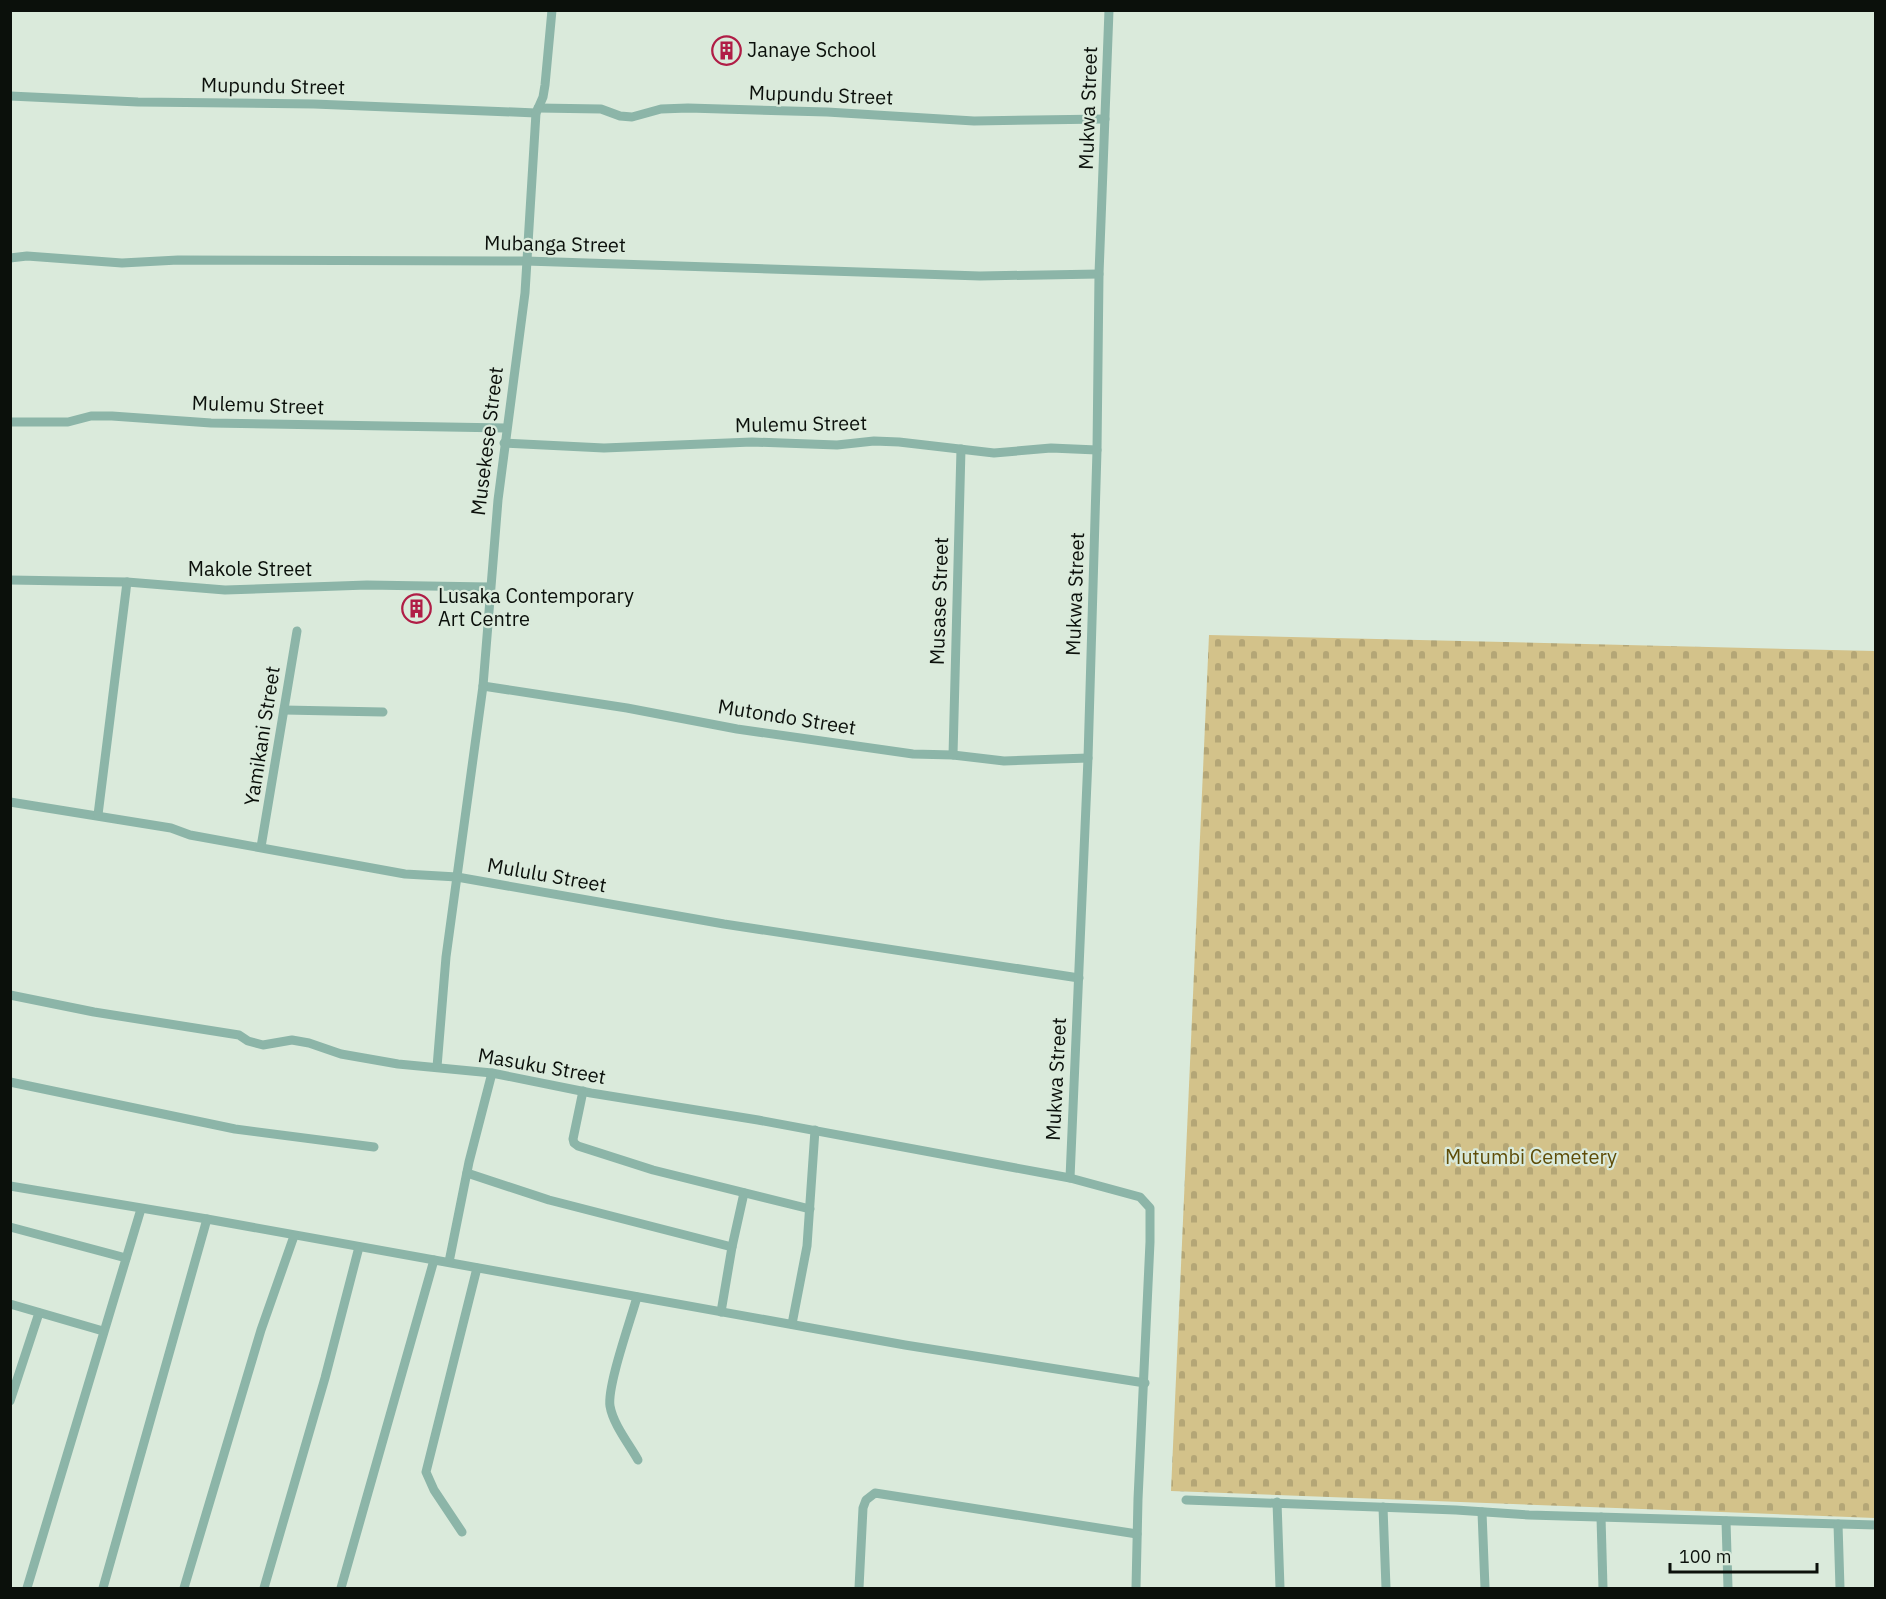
<svg xmlns="http://www.w3.org/2000/svg" width="1886" height="1599" font-family="'IBM Plex Sans',sans-serif">
<style>
.cemetery{fill:url(#cemetery-stones)}
.lines{fill:none;stroke-linecap:round;stroke-linejoin:round}
.minor{stroke:#8cb5a8;stroke-width:9}
.labels{text-anchor:middle;stroke-width:4.5;stroke-linejoin:round;paint-order:stroke}
.poi-label{font-size:20px;fill:#0b100b;stroke:#daeadb;text-anchor:start}
.street-label{font-size:20px;fill:#0b100b;stroke:#daeadb}
.park-label{font-size:20px;fill:#5e4c07;stroke:#daeadb}
</style>
<defs>
<pattern id="cemetery-stones" width="16" height="16" patternUnits="userSpaceOnUse" patternTransform="scale(1.5)"><rect width="16" height="16" fill="#d3c28a"/><path d="M2 7V4a2 2 0 0 1 4 0v3zM10 15v-3a2 2 0 0 1 4 0v3z" fill="#b4a676"/></pattern>
</defs>
<rect width="100%" height="100%" fill="#daeadb"/>
<path class="cemetery" d="M 1209,635 L 1875,651 L 1875,1518 L 1171,1491 Z"/>
<g class="lines">
<g class="minor">
<path d="M 10,96 L 138,102 L 314,104 L 536,113"/>
<path d="M 538,108 L 601,109 L 620,116 L 632,117 L 661,109 L 688,108 L 827,112 L 974,121 L 1105,119"/>
<path d="M 10,258 L 27,256 L 122,263 L 178,260 L 526,261 L 980,276 L 1099,274"/>
<path d="M 10,422 L 68,422 L 91,416 L 112,416 L 211,423 L 506,428"/>
<path d="M 504,443 L 604,448 L 752,442 L 837,445 L 874,441 L 899,442 L 994,453 L 1051,448 L 1097,450"/>
<path d="M 10,580 L 127,582 L 225,590 L 367,585 L 490,587"/>
<path d="M 483,686 L 627,708 L 737,729 L 913,754 L 953,755 L 1004,761 L 1088,758"/>
<path d="M 284,710 L 383,712"/>
<path d="M 953,755 L 961,449"/>
<path d="M 10,802 L 171,828 L 190,835 L 405,874 L 457,877 L 724,924 L 1079,978"/>
<path d="M 98,815 L 127,582"/>
<path d="M 261,847 L 297,631"/>
<path d="M 10,995 L 94,1012 L 239,1035 L 248,1041 L 263,1045 L 292,1040 L 309,1043 L 341,1054 L 398,1064 L 492,1073 L 591,1093 L 758,1120 L 1070,1178 L 1140,1197 L 1150,1208 L 1150,1242 L 1138,1499 L 1136,1588"/>
<path d="M 437,1067 L 446,957 L 483,686 L 498,500 L 525,293 L 536,113 L 543,97 L 545,85 L 552,10"/>
<path d="M 10,1082 L 235,1129 L 374,1147"/>
<path d="M 583,1091 L 573,1139 L 574,1143 L 578,1146 L 653,1170 L 810,1209"/>
<path d="M 467,1173 L 549,1200 L 732,1247"/>
<path d="M 1070,1178 L 1088,758 L 1097,450 L 1099,274 L 1109,10"/>
<path d="M 10,1186 L 207,1219 L 905,1345 L 1145,1383"/>
<path d="M 10,1227 L 126,1258"/>
<path d="M 449,1262 L 469,1162 L 492,1073"/>
<path d="M 637,1297 C 631,1319 607,1386 610,1406 C 613,1424 629,1444 638,1460"/>
<path d="M 10,1304 L 103,1331"/>
<path d="M 721,1312 L 732,1247 L 744,1193"/>
<path d="M 792,1324 L 807,1246 L 815,1130"/>
<path d="M 10,1401 L 39,1313"/>
<path d="M 1186,1500 L 1456,1510 L 1529,1515 L 1876,1525"/>
<path d="M 1277,1502 L 1280,1588"/>
<path d="M 1383,1507 L 1386,1588"/>
<path d="M 1482,1512 L 1485,1588"/>
<path d="M 1601,1517 L 1603,1588"/>
<path d="M 1726,1521 L 1728,1588"/>
<path d="M 1838,1524 L 1840,1588"/>
<path d="M 462,1532 L 434,1490 L 426,1472 L 477,1268"/>
<path d="M 27,1588 L 141,1209"/>
<path d="M 103,1588 L 207,1219"/>
<path d="M 184,1588 L 261,1330 L 294,1236"/>
<path d="M 264,1588 L 325,1378 L 359,1247"/>
<path d="M 341,1588 L 434,1260"/>
<path d="M 859,1588 L 863,1508 L 866,1500 L 875,1493 L 1137,1534"/>
</g>
</g>
<defs>
<symbol id="building-ring" viewBox="-11 -11 22 22"><circle r="9.5" fill="#daeadb" stroke="#b01d46" stroke-width="1.5"/><path d="M-4-6H4V6H1V3H-1V6H-4ZM-2.5-4.3h1.7v1.8h-1.7ZM.8-4.3h1.7v1.8H.8ZM-2.5-1h1.7V.8h-1.7ZM.8-1h1.7V.8H.8Z" fill="#b01d46"/></symbol>
</defs>
<g fill-rule="evenodd">
<use href="#building-ring" x="710" y="34" width="33" height="33"/>
<use href="#building-ring" x="400" y="592" width="33" height="33"/>
</g>
<g class="labels">
<g class="poi-label">
<text x="747" y="57">Janaye School</text>
<text x="438" y="603">Lusaka Contemporary<tspan x="438" dy="23">Art Centre</tspan></text>
</g>
<g class="street-label">
<text transform="translate(273 86) rotate(1)" y="7">Mupundu Street</text>
<text transform="translate(821 95) rotate(2)" y="7">Mupundu Street</text>
<text transform="translate(1088 108) rotate(-88)" y="7">Mukwa Street</text>
<text transform="translate(555 244) rotate(1)" y="7">Mubanga Street</text>
<text transform="translate(258 405) rotate(2)" y="7">Mulemu Street</text>
<text transform="translate(801 424) rotate(-1)" y="7">Mulemu Street</text>
<text transform="translate(487 441) rotate(-83)" y="7">Musekese Street</text>
<text x="250" y="576">Makole Street</text>
<text transform="translate(1075 594) rotate(-88)" y="7">Mukwa Street</text>
<text transform="translate(939 601) rotate(-88)" y="7">Musase Street</text>
<text transform="translate(787 717) rotate(9)" y="7">Mutondo Street</text>
<text transform="translate(262 736) rotate(-81)" y="7">Yamikani Street</text>
<text transform="translate(547 875) rotate(10)" y="7">Mululu Street</text>
<text transform="translate(542 1066) rotate(10)" y="7">Masuku Street</text>
<text transform="translate(1056 1079) rotate(-87)" y="7">Mukwa Street</text>
</g>
<g class="park-label">
<text x="1531" y="1164">Mutumbi Cemetery</text>
</g>
</g>
<rect width="1886" height="1599" fill="none" stroke="#0b100b" stroke-width="24"/>
<path d="M1670 1563v9h147v-9" fill="none" stroke="#0b100b" stroke-width="3"/>
<text x="1679" y="1563" font-size="18" fill="#0b100b" stroke="#daeadb" stroke-width="4.5" paint-order="stroke">100 m</text>
</svg>
